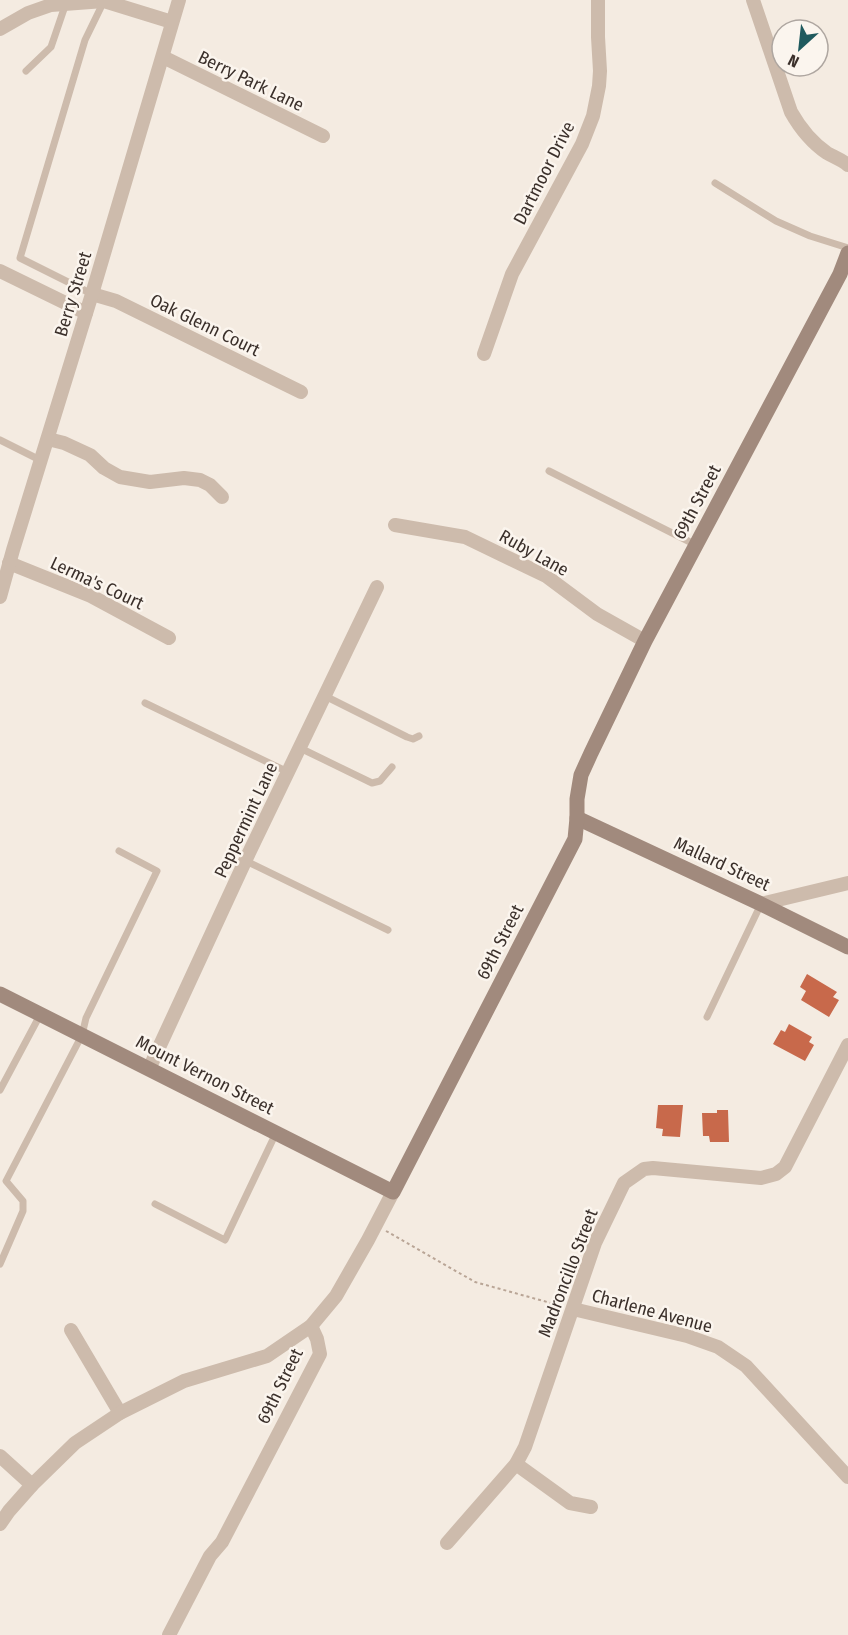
<svg xmlns="http://www.w3.org/2000/svg" width="848" height="1635" font-family="'Fira Sans Condensed',sans-serif">
<style>
.building{fill:#c8694b}
.lines{fill:none;stroke-linecap:round;stroke-linejoin:round}
.path{stroke:#b9a596;stroke-width:2;stroke-dasharray:3 3;stroke-linecap:butt}
.lane{stroke:#cdbbac;stroke-width:7}
.street{stroke:#cdbbac;stroke-width:14}
.secondary{stroke:#a18a7d;stroke-width:15}
.labels{text-anchor:middle;stroke-width:5;stroke-linejoin:round;paint-order:stroke}
.street-label{font-size:18px;fill:#3b302b;stroke:#fbf5ee}
</style>
<rect width="100%" height="100%" fill="#f4ebe1"/>
<g class="building">
<path d="M 807,974 L 837,992 L 833,997 L 839,1000 L 829,1017 L 801,1000 L 806,991 L 800,987 Z"/>
<path d="M 789,1024 L 812,1037 L 809,1042 L 814,1045 L 805,1061 L 773,1044 L 781,1030 L 785,1032 Z"/>
<path d="M 658,1105 L 683,1105 L 680,1137 L 662,1136 L 663,1129 L 656,1128 Z"/>
<path d="M 717,1110 L 728,1110 L 729,1142 L 710,1142 L 709,1136 L 703,1136 L 702,1113 L 717,1113 Z"/>
</g>
<g class="lines">
<path class="path" d="M 386,1231 L 475,1282 L 558,1305"/>
<g class="lane">
<path d="M 26,71 L 51,47 L 66,3"/>
<path d="M 715,183 L 776,221 L 810,236 L 848,248"/>
<path d="M 92,294 L 20,258 L 85,40 L 104,1"/>
<path d="M 0,440 L 42,461"/>
<path d="M 549,471 L 696,545"/>
<path d="M 325,696 L 407,737 L 413,739 L 419,736"/>
<path d="M 145,703 L 288,772"/>
<path d="M 300,748 L 372,783 L 380,781 L 392,767"/>
<path d="M 246,861 L 388,930"/>
<path d="M 707,1017 L 761,904"/>
<path d="M 0,1090 L 40,1015"/>
<path d="M 155,1204 L 225,1240 L 276,1133"/>
<path d="M 0,1264 L 23,1211 L 23,1201 L 6,1181 L 82,1035 L 86,1018 L 157,871 L 119,851"/>
</g>
<g class="street">
<path d="M 753,0 L 791,112 C 800,128 811,142 827,153 C 834,157 842,160 848,165"/>
<path d="M 0,29 L 28,13 L 51,5 L 104,1 L 172,22"/>
<path d="M 163,57 L 323,136"/>
<path d="M 0,271 L 86,313"/>
<path d="M 92,294 L 116,301 L 301,392"/>
<path d="M 484,354 L 512,274 L 582,144 L 593,116 L 599,86 L 600,71 L 598,37 L 598,0"/>
<path d="M 48,439 L 64,443 L 90,455 L 104,468 L 120,477 L 150,482 L 184,478 L 200,480 L 210,485 L 222,497"/>
<path d="M 395,525 L 465,537 L 546,576 L 597,614 L 645,641"/>
<path d="M 9,563 L 91,596 L 169,638"/>
<path d="M 0,597 L 13,550 L 92,294 L 179,0"/>
<path d="M 761,904 L 848,883"/>
<path d="M 149,1069 L 247,857 L 377,587"/>
<path d="M 573,1309 L 687,1336 L 718,1347 L 746,1366 L 848,1477"/>
<path d="M 71,1330 L 120,1413"/>
<path d="M 0,1456 L 32,1485"/>
<path d="M 516,1464 L 570,1503 L 591,1507"/>
<path d="M 0,1524 L 9,1511 L 32,1485 L 75,1443 L 120,1413 L 184,1381 L 267,1356 L 311,1326 L 336,1296 L 368,1240 L 393,1192"/>
<path d="M 447,1543 L 516,1464 L 525,1447 L 595,1243 L 624,1183 L 644,1169 L 653,1168 L 761,1178 L 776,1174 L 785,1167 L 848,1045"/>
<path d="M 169,1635 L 210,1556 L 222,1542 L 320,1354 L 317,1339 L 311,1326"/>
</g>
<g class="secondary">
<path d="M 577,818 L 761,904 L 848,947"/>
<path d="M 0,994 L 393,1192 L 575,839 L 577,818 L 577,799 L 581,775 L 591,753 L 645,641 L 840,274 L 848,253"/>
</g>
</g>
<g class="labels">
<g class="street-label">
<text transform="translate(251 81) rotate(26)" y="6">Berry Park Lane</text>
<text transform="translate(544 173) rotate(-63)" y="6">Dartmoor Drive</text>
<text transform="translate(73 294) rotate(-73)" y="6">Berry Street</text>
<text transform="translate(205 325) rotate(26)" y="6">Oak Glenn Court</text>
<text transform="translate(697 502) rotate(-62)" y="6">69th Street</text>
<text transform="translate(534 553) rotate(29)" y="6">Ruby Lane</text>
<text transform="translate(97 583) rotate(25)" y="6">Lerma's Court</text>
<text transform="translate(246 820) rotate(-65)" y="6">Peppermint Lane</text>
<text transform="translate(722 864) rotate(25)" y="6">Mallard Street</text>
<text transform="translate(500 942) rotate(-63)" y="6">69th Street</text>
<text transform="translate(205 1075) rotate(27)" y="6">Mount Vernon Street</text>
<text transform="translate(568 1273) rotate(-69)" y="6">Madroncillo Street</text>
<text transform="translate(652 1311) rotate(15)" y="6">Charlene Avenue</text>
<text transform="translate(280 1386) rotate(-64)" y="6">69th Street</text>
</g>
</g>
<g transform="translate(800 48) rotate(207)"><circle r="28" fill="#fbf5ee" stroke="#aea6a0" stroke-width="1.5"/>
<path d="M0-4.5L10 22L0 15L-10 22Z" fill="#1f5a5e"/>
<text y="-9" font-size="16" font-weight="bold" text-anchor="middle" fill="#3b302b">N</text>
</g>
</svg>
